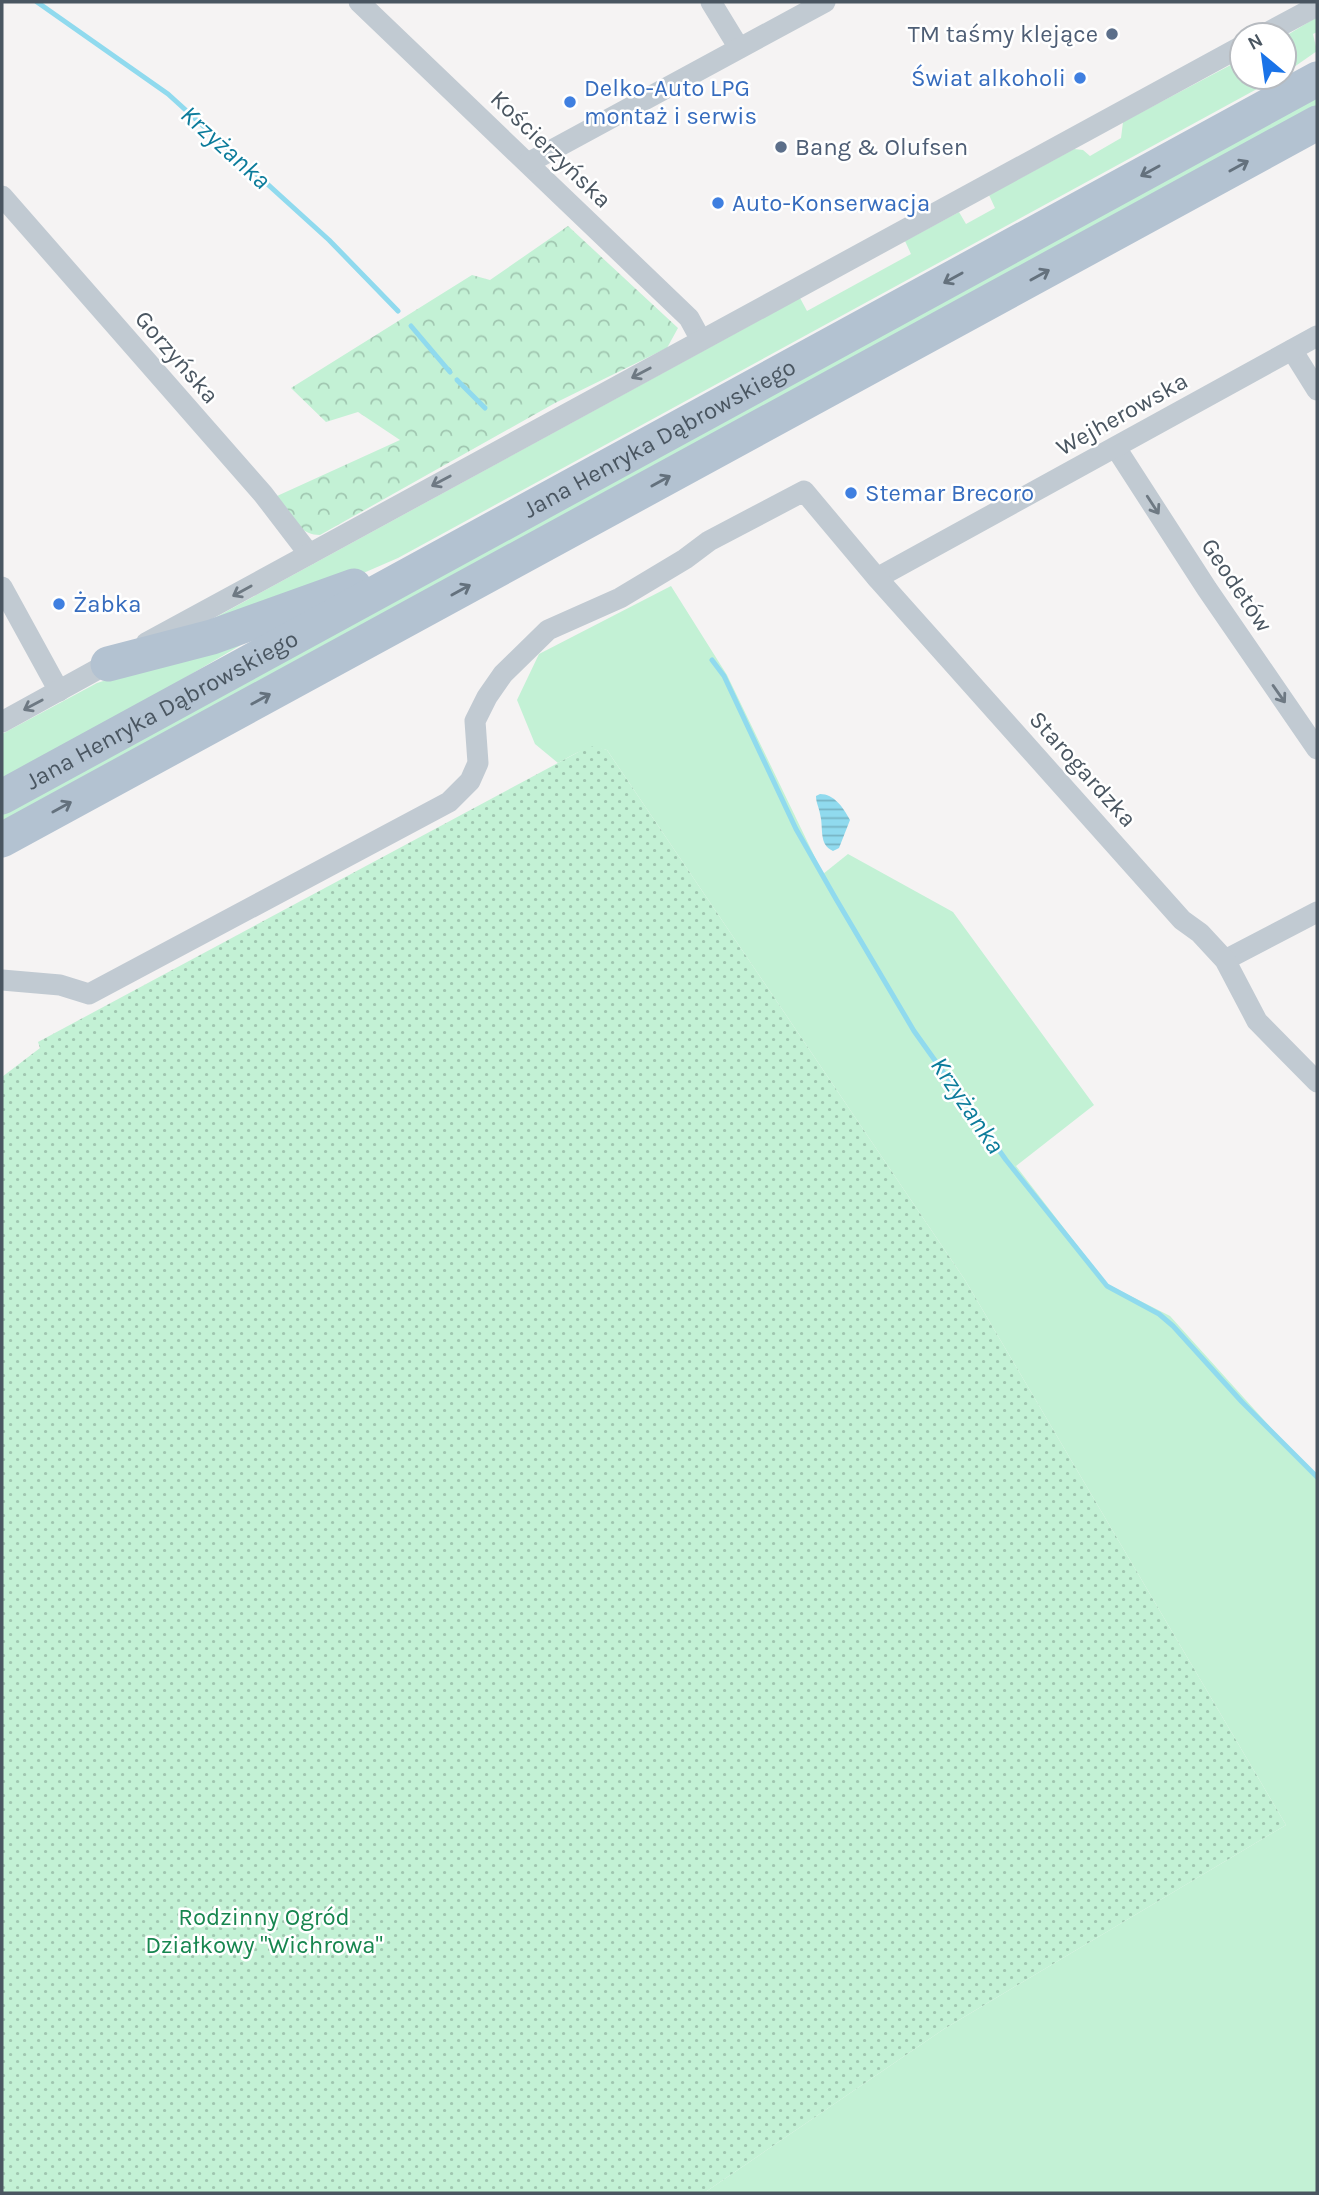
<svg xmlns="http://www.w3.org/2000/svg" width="1319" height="2195" font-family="Karla,sans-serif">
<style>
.green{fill:#c3f1d5}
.forest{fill:url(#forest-crowns)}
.garden{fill:url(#garden-dots)}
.water{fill:url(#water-rules)}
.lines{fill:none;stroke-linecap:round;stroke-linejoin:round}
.stream{stroke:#90daee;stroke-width:5}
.minor{stroke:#c1cad2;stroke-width:21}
.primary{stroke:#b3c2d1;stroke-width:35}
.oneway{stroke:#64717d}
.oneway2{stroke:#6e7983}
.service-dot{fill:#5c6f8a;stroke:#fff;stroke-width:2.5}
.shop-dot{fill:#3f7fe0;stroke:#fff;stroke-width:2.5}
.labels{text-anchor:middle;stroke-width:5;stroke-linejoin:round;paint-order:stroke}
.service-label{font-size:24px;fill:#4e5e75;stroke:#fff;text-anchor:end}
.shop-label{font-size:24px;fill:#366cbe;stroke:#fff;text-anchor:start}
.street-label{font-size:24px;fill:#4a5661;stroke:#fff}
.park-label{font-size:24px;fill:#17864f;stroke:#fff}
.water-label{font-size:26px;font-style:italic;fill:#0c7c9b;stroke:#fff}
</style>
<defs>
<pattern id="forest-crowns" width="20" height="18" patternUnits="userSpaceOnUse" patternTransform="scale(1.75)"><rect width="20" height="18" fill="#c3f1d5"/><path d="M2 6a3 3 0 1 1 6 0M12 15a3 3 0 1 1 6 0" fill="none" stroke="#a0c6b0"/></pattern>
<pattern id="garden-dots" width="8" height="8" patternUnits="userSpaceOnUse" patternTransform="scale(1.75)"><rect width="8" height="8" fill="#c3f1d5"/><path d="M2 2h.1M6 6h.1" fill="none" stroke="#a0c6b0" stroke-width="1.8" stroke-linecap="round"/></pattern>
<pattern id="water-rules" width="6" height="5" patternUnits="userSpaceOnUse" patternTransform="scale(1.75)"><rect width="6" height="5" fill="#90daee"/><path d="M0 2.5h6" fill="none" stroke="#78b4c4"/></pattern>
</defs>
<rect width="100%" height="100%" fill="#f5f3f3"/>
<g class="green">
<path d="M 1317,17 L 1317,32 L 1313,34 L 1317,51 L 1284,74 L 1284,37 Z"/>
<path d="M 1242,59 L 1242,77 L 1279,77 L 398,558 L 338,584 L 207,622 L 800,298 L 807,311 L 911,254 L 905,241 L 959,212 L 966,224 L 995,208 L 989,195 L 1074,149 L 1083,150 L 1090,156 L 1121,138 L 1123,122 Z"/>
<path d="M 1317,92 L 1317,111 L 2,828 L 2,810 Z"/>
<path d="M 671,586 L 727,675 L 823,874 L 848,854 L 953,912 L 1094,1105 L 1016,1166 L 1107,1284 L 1170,1316 L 1317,1479 L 1317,2193 L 704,2193 L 944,2029 L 1286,1825 L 965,1280 L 607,750 C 587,745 576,753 558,763 L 535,744 L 517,700 L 539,654 Z"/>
<path d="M 241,645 L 2,785 L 2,734 L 97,683 L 205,649 Z"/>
</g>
<path class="forest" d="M 568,226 L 678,328 L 667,348 L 555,403 L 320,535 C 298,535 289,514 277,496 L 400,440 L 358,412 L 326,422 L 291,388 L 472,275 L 490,280 Z"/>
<path class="garden" d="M 594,746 L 607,750 L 965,1280 L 1286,1825 L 944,2029 L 704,2193 L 2,2193 L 2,1077 L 40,1048 L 38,1042 L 584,749 Z"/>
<path class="water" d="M 820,794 C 834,794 843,807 850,820 L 839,848 L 833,851 C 818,844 824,828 820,814 C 819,807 816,803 816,796 Z"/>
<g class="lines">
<g class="stream">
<path d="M 37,2 L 168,94 L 329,240 L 398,311"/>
<path d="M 411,326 L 450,372"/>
<path d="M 457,380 L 485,408"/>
<path d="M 712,660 L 724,676 L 796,829 L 836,899 L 914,1031 L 1006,1160 L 1107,1286 L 1159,1314 L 1173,1326 L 1242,1402 L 1317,1477"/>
</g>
<g class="minor">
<path d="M 359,2 L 689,318 L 701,340"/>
<path d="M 711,2 L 739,48"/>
<path d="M 1263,35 L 1317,6"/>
<path d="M 528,163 L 825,2"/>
<path d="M 2,196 L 263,494 L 309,554"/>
<path d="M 1292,350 L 1317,390"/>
<path d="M 1116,448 L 1207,589 L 1317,749"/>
<path d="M 877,578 L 1317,336"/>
<path d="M 2,587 L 59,691"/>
<path d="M 146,643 L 1242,46"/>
<path d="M 2,722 L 118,658"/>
<path d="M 1225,960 L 1317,912"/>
<path d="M 2,980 L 60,985 L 89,994 L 449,802 L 470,781 L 478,763 L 475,721 L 487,697 L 503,674 L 548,630 L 620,598 L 685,559 L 709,541 L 804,491 L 877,578 L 1182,920 L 1200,933 L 1225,960 L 1257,1021 L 1317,1082"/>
</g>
<g class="primary">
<path d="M 108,664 L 212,637 L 354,586"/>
<path id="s1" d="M 2,797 L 1317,79"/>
<path d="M 2,840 L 1317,123"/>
</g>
</g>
<defs><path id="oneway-shaft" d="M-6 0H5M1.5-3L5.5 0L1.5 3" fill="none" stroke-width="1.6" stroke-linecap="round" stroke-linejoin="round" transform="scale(1.75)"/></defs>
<g class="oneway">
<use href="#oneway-shaft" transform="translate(1239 166) rotate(-29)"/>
<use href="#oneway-shaft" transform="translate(1150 171) rotate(151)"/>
<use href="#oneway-shaft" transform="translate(1040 275) rotate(-29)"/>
<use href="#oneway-shaft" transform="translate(953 278) rotate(151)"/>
<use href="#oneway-shaft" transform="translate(661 481) rotate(-29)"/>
<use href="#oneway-shaft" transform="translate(461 590) rotate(-29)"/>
<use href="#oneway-shaft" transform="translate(261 699) rotate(-29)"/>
<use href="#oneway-shaft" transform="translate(62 807) rotate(-29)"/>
</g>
<g class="oneway2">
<use href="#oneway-shaft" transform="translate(641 373) rotate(152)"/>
<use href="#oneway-shaft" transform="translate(441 481) rotate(152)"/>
<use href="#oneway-shaft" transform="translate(1153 505) rotate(57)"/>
<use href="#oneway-shaft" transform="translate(242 591) rotate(151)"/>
<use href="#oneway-shaft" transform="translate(1279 694) rotate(55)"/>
<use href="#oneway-shaft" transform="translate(33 705) rotate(152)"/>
</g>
<g class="service-dot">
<circle cx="1112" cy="34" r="7"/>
<circle cx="781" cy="147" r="7"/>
</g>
<g class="shop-dot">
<circle cx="1080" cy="78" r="7"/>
<circle cx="570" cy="102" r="7"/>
<circle cx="718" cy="203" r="7"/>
<circle cx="851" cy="493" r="7"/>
<circle cx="59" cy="604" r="7"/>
</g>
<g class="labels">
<g class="service-label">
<text x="1098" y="42">TM taśmy klejące</text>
<text x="795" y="155" text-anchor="start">Bang &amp; Olufsen</text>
</g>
<g class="shop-label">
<text x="1066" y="86" text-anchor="end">Świat alkoholi</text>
<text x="584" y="96">Delko-Auto LPG<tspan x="584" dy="28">montaż i serwis</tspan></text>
<text x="732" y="211">Auto-Konserwacja</text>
<text x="865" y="501">Stemar Brecoro</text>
<text x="73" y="612">Żabka</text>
</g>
<g class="street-label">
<text transform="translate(551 149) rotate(44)" y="8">Kościerzyńska</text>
<text transform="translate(177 357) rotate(49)" y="8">Gorzyńska</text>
<text transform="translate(1122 414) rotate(-29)" y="8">Wejherowska</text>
<text dy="8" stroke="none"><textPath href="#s1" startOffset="749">Jana Henryka Dąbrowskiego</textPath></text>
<text transform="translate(1237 585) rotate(56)" y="8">Geodetów</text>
<text dy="8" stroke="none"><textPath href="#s1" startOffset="182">Jana Henryka Dąbrowskiego</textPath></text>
<text transform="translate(1083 769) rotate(48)" y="8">Starogardzka</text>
</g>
<g class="park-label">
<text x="264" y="1925">Rodzinny Ogród<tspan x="264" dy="28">Działkowy "Wichrowa"</tspan></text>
</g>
<g class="water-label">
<text transform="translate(226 147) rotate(42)" y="9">Krzyżanka</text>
<text transform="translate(968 1105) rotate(56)" y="9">Krzyżanka</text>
</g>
</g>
<rect width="1319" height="2195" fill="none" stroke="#4a5661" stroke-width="7"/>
<g transform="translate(1263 56) rotate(331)"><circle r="33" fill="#ffffff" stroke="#b7bbc0" stroke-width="2"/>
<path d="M0-5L12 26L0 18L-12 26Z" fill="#1a73e8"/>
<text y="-10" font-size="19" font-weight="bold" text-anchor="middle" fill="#4a5661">N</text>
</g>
</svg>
